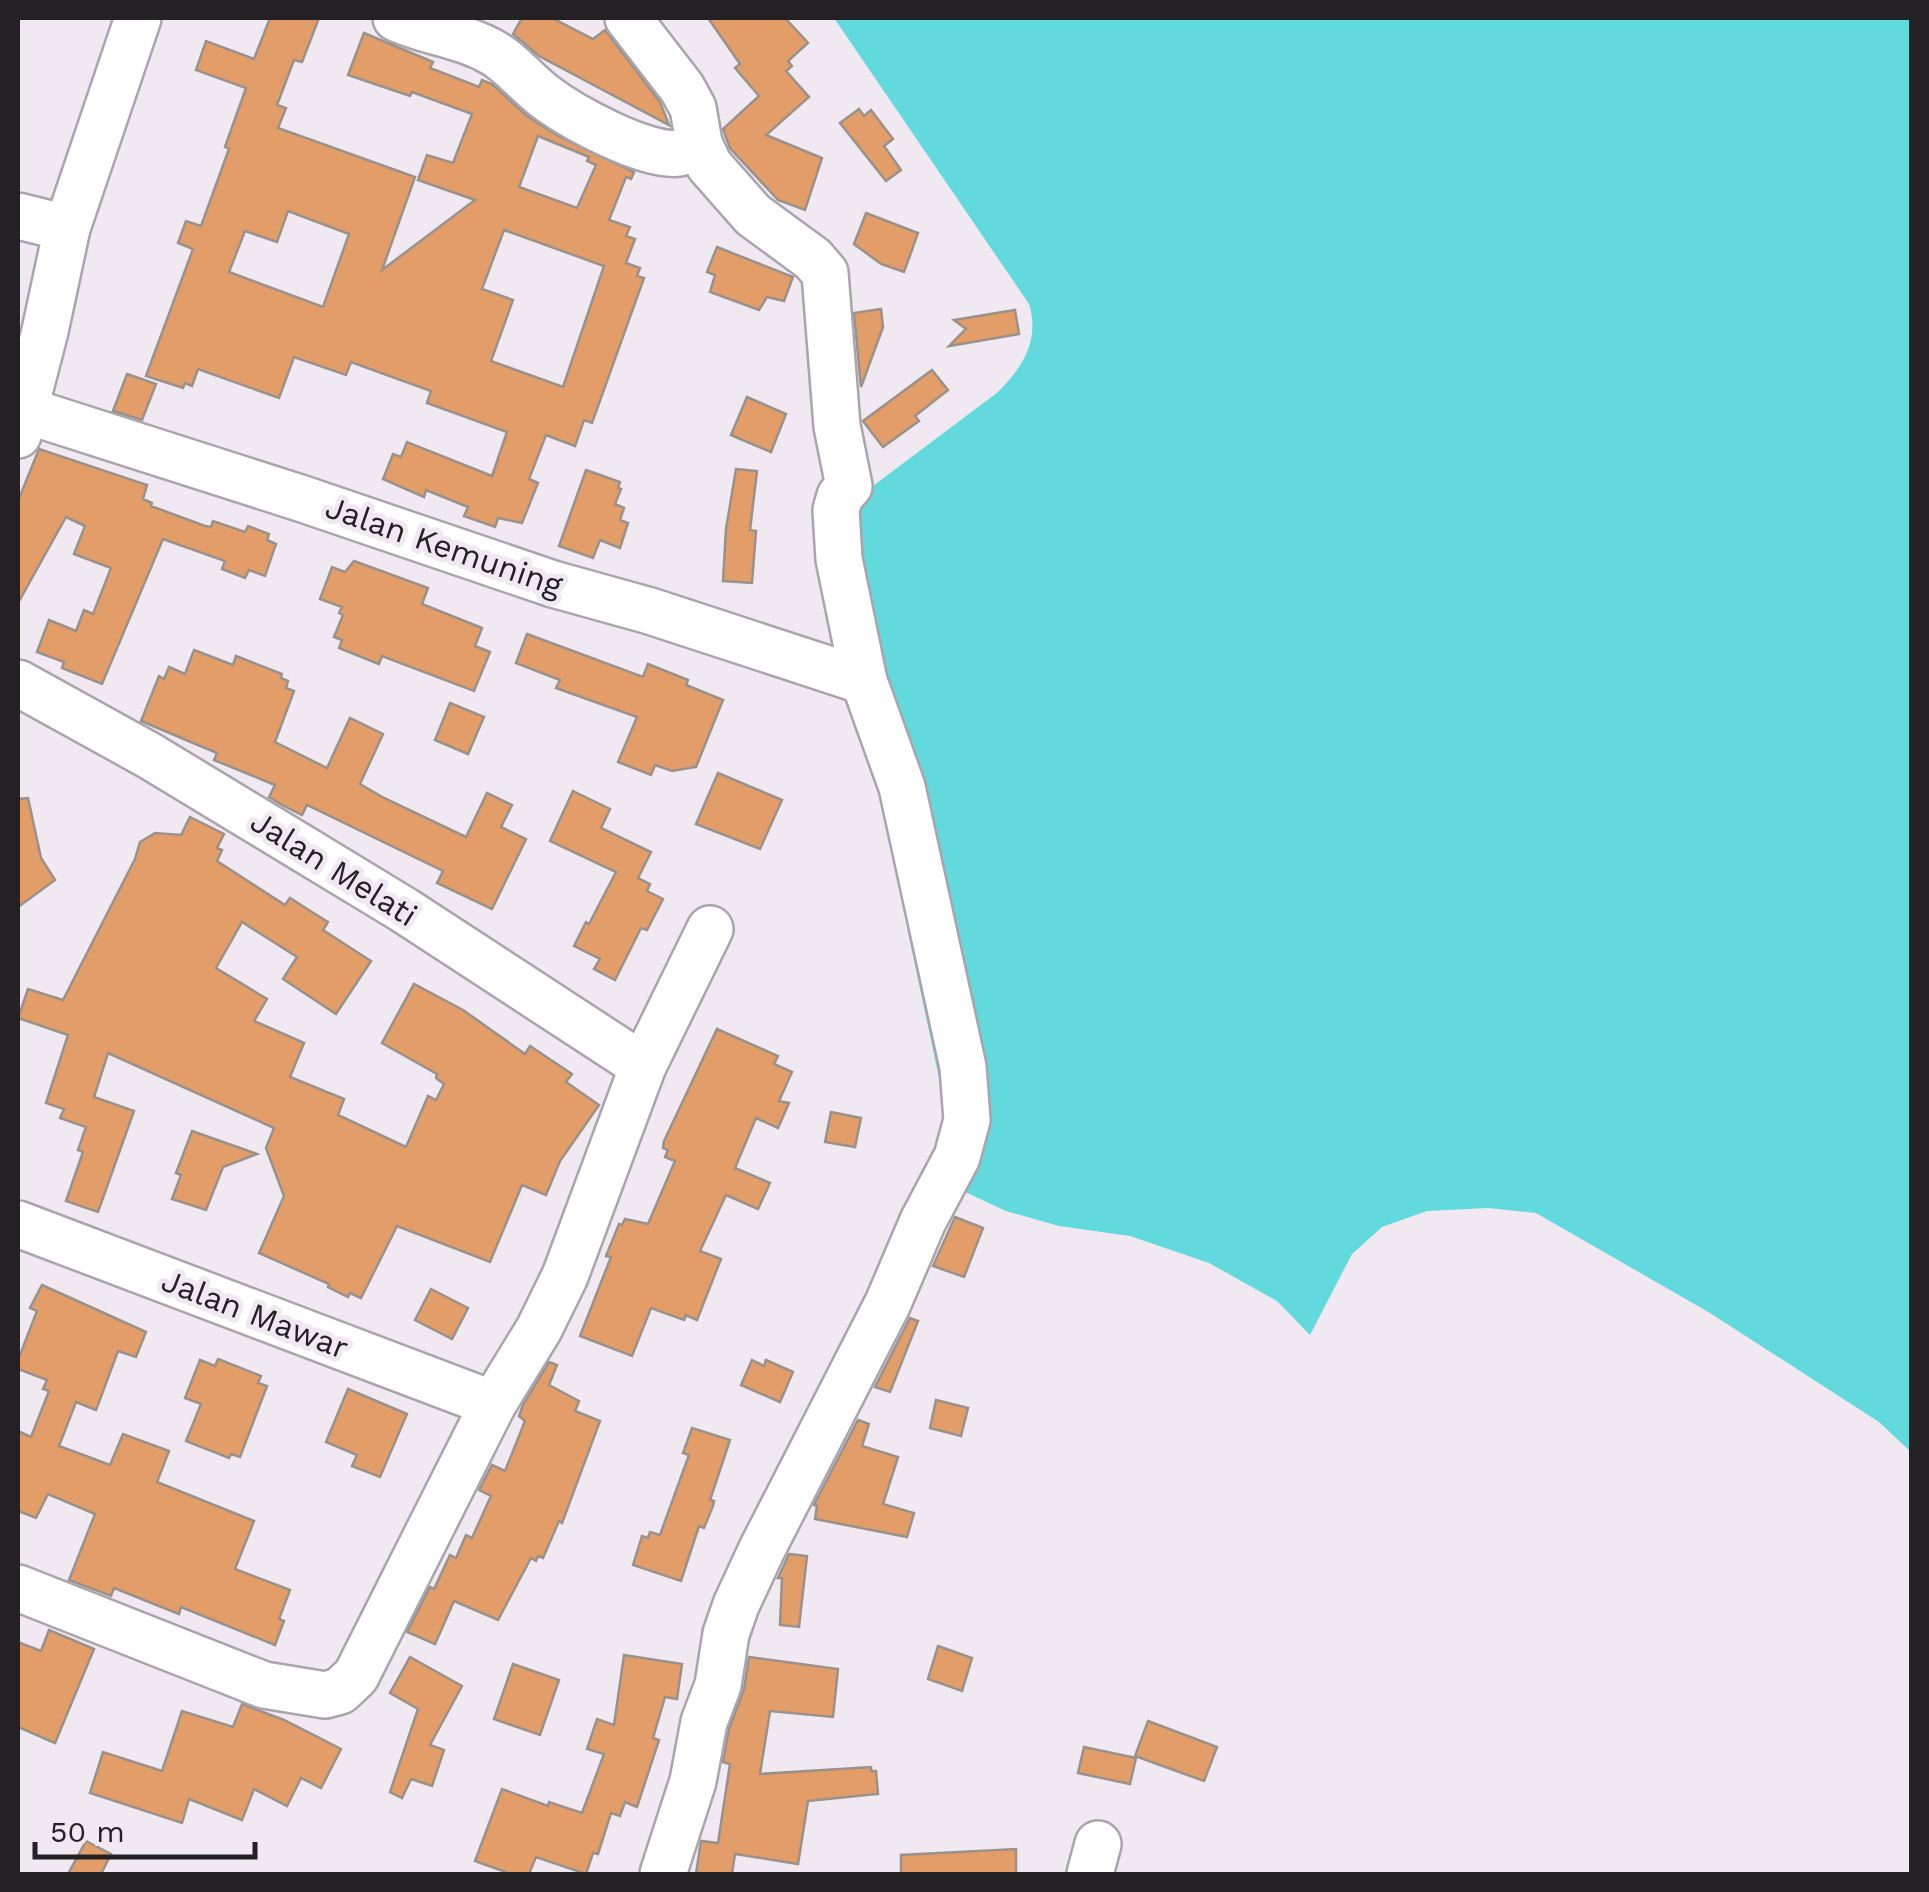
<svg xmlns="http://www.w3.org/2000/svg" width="1929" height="1892" font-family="'Work Sans',sans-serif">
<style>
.water{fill:#61d9dd}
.building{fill:#e39d69;stroke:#9a918b;stroke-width:2.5;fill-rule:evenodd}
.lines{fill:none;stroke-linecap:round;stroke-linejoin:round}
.minor-casing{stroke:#aaa4ac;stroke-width:50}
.minor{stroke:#fff;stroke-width:45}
.labels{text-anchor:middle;stroke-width:10;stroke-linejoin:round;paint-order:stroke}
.street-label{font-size:32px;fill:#232124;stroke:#f0e9f2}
</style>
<rect width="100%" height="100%" fill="#f0e9f2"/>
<path class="water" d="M 834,18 L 1911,18 L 1911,1452 L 1879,1422 L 1710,1313 L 1536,1213 L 1488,1208 L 1427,1211 L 1382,1227 L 1352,1254 L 1310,1335 L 1277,1301 L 1209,1263 L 1130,1236 L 1059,1226 L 1006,1211 L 963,1191 L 908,932 L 889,806 L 853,501 L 998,392 C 1023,367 1040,340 1029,304 Z"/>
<g class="building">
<path d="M 270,18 L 319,18 L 302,62 L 294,60 L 277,105 L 286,108 L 278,128 L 415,177 L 382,270 L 475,200 L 418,180 L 427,155 L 453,163 L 472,114 L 412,92 L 410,96 L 348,75 L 364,33 L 433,62 L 430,68 L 479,87 L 482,80 L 492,84 L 527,116 L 558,136 L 634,172 L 631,179 L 626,177 L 609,220 L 630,227 L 626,236 L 635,239 L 626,263 L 640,268 L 637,276 L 644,278 L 592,423 L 584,420 L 575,446 L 546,435 L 529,479 L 538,483 L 522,523 L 498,518 L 495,527 L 464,516 L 468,507 L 426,490 L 424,497 L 383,479 L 393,454 L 401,457 L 407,442 L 492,476 L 507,432 L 427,403 L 431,391 L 351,362 L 346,375 L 294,357 L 279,398 L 198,369 L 192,386 L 185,383 L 183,388 L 146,376 L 193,249 L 178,243 L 186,221 L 201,226 L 229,149 L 225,147 L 246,88 L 196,70 L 206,41 L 254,59 ZM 538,136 L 589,157 L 587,161 L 596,165 L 577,208 L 519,187 ZM 288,211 L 349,234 L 323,307 L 229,272 L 245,231 L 277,242 ZM 504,230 L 604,266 L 563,387 L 491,361 L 513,300 L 482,289 Z"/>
<path d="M 522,18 L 552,18 L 593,39 L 605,30 L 660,102 L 669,125 L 539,56 L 513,34 Z"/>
<path d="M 708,18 L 785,18 L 808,43 L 788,61 L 792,66 L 786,71 L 809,97 L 766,135 L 822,158 L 805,210 L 778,200 L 730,148 L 723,129 L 759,96 L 735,68 L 740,64 Z"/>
<path d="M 859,109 L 864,116 L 871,110 L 893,139 L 884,146 L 901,170 L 886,181 L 840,123 Z"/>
<path d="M 866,213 L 918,233 L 904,272 L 881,264 L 854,244 Z"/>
<path d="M 717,247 L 793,277 L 784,301 L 767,297 L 759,310 L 710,292 L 715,275 L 707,272 Z"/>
<path d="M 881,309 L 883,327 L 861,387 L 854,313 Z"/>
<path d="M 1015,310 L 1019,334 L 949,346 L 966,329 L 954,320 Z"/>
<path d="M 932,370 L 948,390 L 915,416 L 919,421 L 883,447 L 863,421 Z"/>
<path d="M 127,374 L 156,384 L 142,420 L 113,411 Z"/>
<path d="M 747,397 L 786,414 L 771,452 L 731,435 Z"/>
<path d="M 39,449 L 147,485 L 143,499 L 152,503 L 151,506 L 205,526 L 211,527 L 213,521 L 245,532 L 248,526 L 269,534 L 267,540 L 276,544 L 265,576 L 249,570 L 245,578 L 222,569 L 225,561 L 163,539 L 102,684 L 62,668 L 64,662 L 37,652 L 49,620 L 76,631 L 84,610 L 93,614 L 111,568 L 74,554 L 85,526 L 66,517 L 18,603 L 18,501 Z"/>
<path d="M 736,469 L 757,471 L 750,530 L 756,531 L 752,583 L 723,581 L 726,529 Z"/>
<path d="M 586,470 L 620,482 L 618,488 L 621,489 L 615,504 L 624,508 L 620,520 L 628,523 L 620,548 L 600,540 L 593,558 L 559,546 Z"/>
<path d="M 354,561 L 428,588 L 422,604 L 482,628 L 475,646 L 490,652 L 474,691 L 382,656 L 379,664 L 339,648 L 342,640 L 334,637 L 343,615 L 339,613 L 342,607 L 320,599 L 332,567 L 345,572 Z"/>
<path d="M 527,634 L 643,677 L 648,664 L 688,680 L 686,685 L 723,700 L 696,767 L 672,771 L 655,765 L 651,775 L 618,762 L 637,717 L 556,688 L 560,680 L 516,663 Z"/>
<path d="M 194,650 L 233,665 L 236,656 L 282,674 L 281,678 L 288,681 L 286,688 L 294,691 L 275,742 L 327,768 L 350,718 L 383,734 L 360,784 L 384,798 L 466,837 L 487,793 L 512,805 L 501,827 L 526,839 L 492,909 L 437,883 L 443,871 L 307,805 L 302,815 L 282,805 L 269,797 L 275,785 L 214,760 L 217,753 L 141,721 L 159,676 L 164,679 L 169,667 L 185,674 Z"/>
<path d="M 450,703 L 484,717 L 468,754 L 435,740 Z"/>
<path d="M 718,773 L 782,800 L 760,849 L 696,824 Z"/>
<path d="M 573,791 L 610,809 L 601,828 L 651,852 L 638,878 L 650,884 L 647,891 L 663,899 L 647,930 L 641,928 L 615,980 L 594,969 L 600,959 L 574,946 L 586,922 L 589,924 L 616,872 L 550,841 Z"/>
<path d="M 28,798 L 41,858 L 55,880 L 18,907 L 18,799 Z"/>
<path d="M 190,817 L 224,834 L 217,848 L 222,850 L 217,861 L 285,905 L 290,898 L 315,914 L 328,922 L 323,930 L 371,961 L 336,1014 L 283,979 L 297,957 L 242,922 L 216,968 L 267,999 L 254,1021 L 304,1043 L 290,1077 L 344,1099 L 338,1115 L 406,1147 L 428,1096 L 436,1100 L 444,1084 L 436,1078 L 437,1074 L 382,1043 L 414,984 L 463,1010 L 525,1054 L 530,1046 L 572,1074 L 566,1082 L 599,1105 L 560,1161 L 546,1195 L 522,1185 L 490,1262 L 397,1226 L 361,1298 L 350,1293 L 348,1297 L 328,1287 L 329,1284 L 259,1253 L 284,1196 L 266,1148 L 274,1128 L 108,1053 L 94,1097 L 134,1111 L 98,1212 L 66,1201 L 83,1152 L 78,1150 L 86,1127 L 60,1118 L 64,1109 L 46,1103 L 68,1035 L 18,1018 L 28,989 L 63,1000 L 135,859 L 140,842 L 155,833 L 181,835 Z"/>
<path d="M 717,1029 L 778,1056 L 774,1064 L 792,1072 L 779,1101 L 789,1103 L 778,1128 L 756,1118 L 735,1168 L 770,1183 L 758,1209 L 726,1195 L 700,1251 L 721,1259 L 697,1320 L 686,1315 L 684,1320 L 651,1308 L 632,1356 L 580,1336 L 611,1257 L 606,1256 L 619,1224 L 622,1225 L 625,1219 L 648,1224 L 675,1161 L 665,1157 L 668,1150 L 663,1148 L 664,1141 Z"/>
<path d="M 831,1112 L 861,1118 L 855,1147 L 825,1142 Z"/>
<path d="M 192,1131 L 257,1154 L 223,1167 L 206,1210 L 172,1199 L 181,1175 L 176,1173 Z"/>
<path d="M 955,1217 L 983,1228 L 964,1277 L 933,1266 Z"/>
<path d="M 42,1285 L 146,1332 L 136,1357 L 118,1351 L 96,1410 L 76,1402 L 59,1446 L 110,1465 L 123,1434 L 169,1451 L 157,1482 L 254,1521 L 235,1569 L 290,1590 L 279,1619 L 284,1621 L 275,1645 L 181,1607 L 179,1614 L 114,1588 L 111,1596 L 69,1580 L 95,1514 L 48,1494 L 36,1518 L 18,1511 L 18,1431 L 31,1437 L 49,1391 L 43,1389 L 47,1380 L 18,1369 L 18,1360 L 37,1311 L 30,1308 Z"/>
<path d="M 431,1289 L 468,1308 L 452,1339 L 415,1320 Z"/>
<path d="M 910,1318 L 918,1321 L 890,1392 L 875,1387 Z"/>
<path d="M 218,1359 L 261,1376 L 258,1383 L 267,1386 L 240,1457 L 231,1454 L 229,1458 L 186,1441 L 201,1404 L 185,1398 L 200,1360 L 215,1366 Z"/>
<path d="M 752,1360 L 764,1366 L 766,1360 L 793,1372 L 780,1402 L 741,1385 Z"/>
<path d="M 549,1362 L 557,1365 L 549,1385 L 579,1401 L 575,1411 L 600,1421 L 562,1523 L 559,1521 L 543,1558 L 538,1556 L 536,1561 L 531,1558 L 498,1620 L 454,1601 L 435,1644 L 407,1632 L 430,1587 L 434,1589 L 450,1555 L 456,1558 L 466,1535 L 472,1538 L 491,1496 L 479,1490 L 492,1465 L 505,1471 L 525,1421 L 519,1416 L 523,1405 Z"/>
<path d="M 348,1389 L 407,1414 L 380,1477 L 352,1466 L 357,1455 L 326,1442 Z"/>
<path d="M 936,1400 L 968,1408 L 961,1436 L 930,1428 Z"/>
<path d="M 858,1420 L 869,1424 L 862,1446 L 898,1457 L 883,1504 L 914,1513 L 907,1537 L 815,1519 L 817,1506 L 814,1505 Z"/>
<path d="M 692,1428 L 730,1440 L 710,1500 L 714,1501 L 713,1506 L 704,1528 L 699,1526 L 681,1581 L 633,1565 L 642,1536 L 648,1538 L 650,1532 L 660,1535 L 689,1455 L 683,1453 Z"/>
<path d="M 789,1554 L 807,1556 L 799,1627 L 780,1625 L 782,1578 L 778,1578 Z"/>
<path d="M 49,1630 L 94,1649 L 55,1743 L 18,1727 L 18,1642 L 41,1651 Z"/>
<path d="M 938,1646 L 972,1658 L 962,1691 L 928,1679 Z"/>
<path d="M 624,1655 L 682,1664 L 677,1699 L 665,1697 L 653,1738 L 659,1740 L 637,1807 L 625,1802 L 620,1816 L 611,1813 L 598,1854 L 593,1853 L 586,1874 L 536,1857 L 529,1874 L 511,1874 L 475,1861 L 502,1789 L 548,1806 L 549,1802 L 582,1813 L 604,1754 L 587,1749 L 597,1719 L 614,1725 Z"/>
<path d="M 410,1657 L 462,1686 L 430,1745 L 444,1750 L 432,1786 L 411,1779 L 402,1798 L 390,1792 L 418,1709 L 390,1693 Z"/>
<path d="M 749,1657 L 838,1669 L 833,1717 L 770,1711 L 760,1774 L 871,1767 L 871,1771 L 876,1771 L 878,1794 L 808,1801 L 798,1864 L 735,1854 L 732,1874 L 696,1874 L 701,1841 L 718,1843 L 730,1764 L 723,1762 L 729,1729 L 744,1689 Z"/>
<path d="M 513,1664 L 559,1680 L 540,1735 L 494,1719 Z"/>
<path d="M 242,1704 L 284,1720 L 341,1749 L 321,1788 L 301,1778 L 287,1806 L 254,1789 L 242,1820 L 189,1799 L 182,1823 L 90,1793 L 103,1752 L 162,1771 L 182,1711 L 233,1727 Z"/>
<path d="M 1148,1721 L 1217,1747 L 1204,1781 L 1135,1756 Z"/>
<path d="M 1084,1747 L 1136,1758 L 1130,1784 L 1078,1773 Z"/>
<path d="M 86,1841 L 111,1854 L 101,1874 L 68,1874 Z"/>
<path d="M 1016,1849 L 1016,1874 L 901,1874 L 901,1855 Z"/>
</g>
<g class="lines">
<defs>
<g id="minor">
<path d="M 396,18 C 424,31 456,34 484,48 C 509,59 523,80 544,96 C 570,116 646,158 679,153 C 685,152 693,146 699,143"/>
<path d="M 628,18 L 682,88 L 693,108 L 699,143 L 709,165 L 753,215 L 813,259 L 825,273 L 837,426 L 849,486 L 840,496 L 836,510 L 839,559 L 864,681 L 902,787 L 963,1067 L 967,1120 L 957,1157 L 923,1221 L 888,1303 L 762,1549 L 736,1605 L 726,1634 L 718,1685 L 704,1722 L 693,1781 L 663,1874"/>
<path d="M 18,216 L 67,228"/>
<path d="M 25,410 L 303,499 L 553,584 L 650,611 L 864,681"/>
<path d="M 18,435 L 45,331 L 67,228 L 138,18"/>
<path d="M 18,683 L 150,756 L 292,842 L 404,910 L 643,1066"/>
<path d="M 18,1224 L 493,1404"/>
<path d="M 18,1588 L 264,1685 L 325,1695 L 340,1691 L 356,1676 L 493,1404 L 539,1329 L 565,1276 L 643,1066 L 710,929"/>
<path d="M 1090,1874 L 1098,1844"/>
</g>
</defs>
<use href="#minor" class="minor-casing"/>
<use href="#minor" class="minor"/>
</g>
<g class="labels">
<g class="street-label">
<text transform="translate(444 546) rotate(19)" y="11">Jalan Kemuning</text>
<text transform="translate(334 868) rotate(32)" y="11">Jalan Melati</text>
<text transform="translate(255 1314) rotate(21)" y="11">Jalan Mawar</text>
</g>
</g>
<rect width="1929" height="1892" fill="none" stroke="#232124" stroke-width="40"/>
<path d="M35 1842v15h220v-15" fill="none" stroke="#232124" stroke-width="5"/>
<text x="50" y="1842" font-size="30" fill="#232124" stroke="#f0e9f2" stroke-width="8" paint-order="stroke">50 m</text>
</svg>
